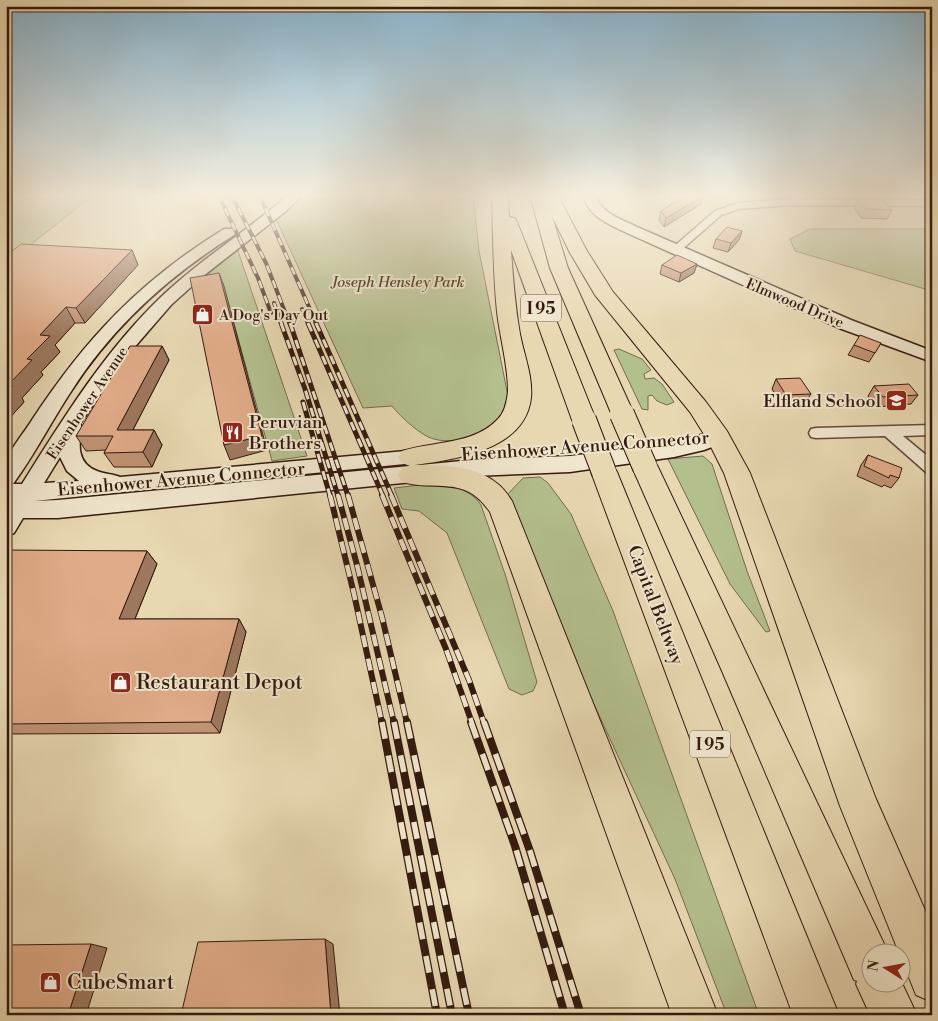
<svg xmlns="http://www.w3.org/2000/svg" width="938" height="1021" font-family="'Libre Bodoni',serif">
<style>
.green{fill:#b4bf8e;stroke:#746c4e}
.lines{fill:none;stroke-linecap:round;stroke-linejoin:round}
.street-casing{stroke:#614a38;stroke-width:3}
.secondary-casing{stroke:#341a0f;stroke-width:3}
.highway-casing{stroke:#341a0f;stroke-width:2}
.street{fill:#f0e6cd;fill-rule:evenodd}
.secondary{fill:#f0e6cd;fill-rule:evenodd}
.highway{fill:#e8d8b2;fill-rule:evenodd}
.rail-far3-casing{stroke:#341a0f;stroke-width:4}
.rail-far2-casing{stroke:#341a0f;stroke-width:5}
.rail-far1-casing{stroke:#341a0f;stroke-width:6}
.rail-casing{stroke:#341a0f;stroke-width:8}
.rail-far3{stroke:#f0e6cd;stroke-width:2.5;stroke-dasharray:8;stroke-linecap:butt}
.rail-far2{stroke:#f0e6cd;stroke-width:3;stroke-dasharray:9;stroke-linecap:butt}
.rail-far1{stroke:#f0e6cd;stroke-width:4.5;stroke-dasharray:12;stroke-linecap:butt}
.rail{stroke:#f0e6cd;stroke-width:5.5;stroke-dasharray:17;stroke-linecap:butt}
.highway-bridge-casing{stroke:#341a0f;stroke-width:26;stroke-linecap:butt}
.highway-bridge{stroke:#e8d8b2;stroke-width:24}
.wall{fill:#c19375;stroke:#341a0f}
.shaded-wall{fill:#9d785f;stroke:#341a0f}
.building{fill:#e0ab88;stroke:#341a0f}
.labels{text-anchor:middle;stroke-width:4;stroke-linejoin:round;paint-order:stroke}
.far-park-label{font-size:15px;font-style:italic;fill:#5a4c35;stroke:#f0e6cd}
.far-street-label{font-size:15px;fill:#341a0f;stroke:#f0e6cd}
.far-poi-label{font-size:15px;fill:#341a0f;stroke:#f0e6cd;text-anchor:start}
.shield{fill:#f0e6cd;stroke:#6c5748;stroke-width:1}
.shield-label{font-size:16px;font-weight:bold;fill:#341a0f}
.poi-label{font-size:18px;fill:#341a0f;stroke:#f0e6cd;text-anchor:end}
.street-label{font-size:18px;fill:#341a0f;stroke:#f0e6cd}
.near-poi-label{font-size:21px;fill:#341a0f;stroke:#f0e6cd;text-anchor:start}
</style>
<rect width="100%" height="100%" fill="#e8d8b2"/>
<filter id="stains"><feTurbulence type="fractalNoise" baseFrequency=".004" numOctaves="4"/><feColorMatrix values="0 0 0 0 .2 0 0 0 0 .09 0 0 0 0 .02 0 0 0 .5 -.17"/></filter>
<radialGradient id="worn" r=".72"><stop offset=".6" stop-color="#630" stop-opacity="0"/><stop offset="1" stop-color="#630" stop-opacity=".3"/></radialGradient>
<g class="green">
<path d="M 46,194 L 95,194 L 6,264 L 6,206 Z"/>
<path d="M 308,194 L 473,194 L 479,251 L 508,396 C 506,400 506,407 503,411 C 491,431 457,446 434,439 C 421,436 401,417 392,406 L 363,408 L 276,219 Z"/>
<path d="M 810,229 L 932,229 L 932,291 L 795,251 L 790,239 Z"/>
<path d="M 237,248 L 307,456 L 272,461 L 223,284 L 204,276 Z"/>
<path d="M 619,349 L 642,359 L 651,370 L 644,374 L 645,379 L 654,378 L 662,384 L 674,402 L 667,405 L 657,401 L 652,395 L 648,396 L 648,410 L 642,409 L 614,350 Z"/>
<path d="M 703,456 L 712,464 L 747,571 L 770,631 L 766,632 L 730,584 L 668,459 Z"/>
<path d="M 540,477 L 548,483 L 571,514 L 613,611 L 759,1015 L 727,1015 L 675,879 L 591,698 L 514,508 L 507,495 L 523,478 Z"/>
<path d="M 429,484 C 451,486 467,486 481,505 L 505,574 L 537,682 L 533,691 L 522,695 L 509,689 L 447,533 L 419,511 L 402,509 L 394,488 Z"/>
</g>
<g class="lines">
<defs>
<g id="street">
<path d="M 792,199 L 932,200 L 932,206 L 792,205 L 739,209 L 721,215 L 679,252 L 675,253 L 670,250 L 715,211 L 738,203 Z"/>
<path d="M 932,425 L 932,435 L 903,436 L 932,460 L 932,474 L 927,473 L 885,436 L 816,438 L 811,437 L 809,433 L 811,429 L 816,428 Z"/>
</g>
<g id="secondary">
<path d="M 289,194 L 303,194 L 286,211 L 202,277 L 171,305 L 126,357 L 80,424 L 82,427 C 78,445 77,463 97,471 C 104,474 113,474 120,477 L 428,449 L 435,451 L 438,456 L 435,461 L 34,501 L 58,500 L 472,460 L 570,456 L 674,443 L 718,430 L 725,432 L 728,437 L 725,442 L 704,450 L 674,457 L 570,472 L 472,476 L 58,518 L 23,518 L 14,533 L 6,536 L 6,501 L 11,500 L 6,500 C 6,488 4,474 6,462 C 8,452 26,430 32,420 C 86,338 140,281 224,229 L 234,229 L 236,232 L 234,235 C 169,276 114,325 72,390 C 52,420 35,454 13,484 L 22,484 C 63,419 104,352 160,298 C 199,260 248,231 289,194 ZM 60,457 L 67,471 L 79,481 L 44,483 Z"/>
<path d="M 583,194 L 595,194 C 600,213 621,219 637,227 L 851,320 L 932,351 L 932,362 L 839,328 L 627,233 C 609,224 587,216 583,194 Z"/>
</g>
<g id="highway">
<path d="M 492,194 L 508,194 L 509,217 L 515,218 L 517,222 L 596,420 L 593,426 L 584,428 L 575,426 L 572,420 L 511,250 C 513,278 515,306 520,334 C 524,355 533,376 531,398 C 525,450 457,459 415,465 C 442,465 477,465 499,485 C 504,489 508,495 512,501 L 718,1015 L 672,1015 L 490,512 C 464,474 437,492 402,482 L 398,475 L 402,468 L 410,466 L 402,463 L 398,457 L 402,451 C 433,441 474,445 498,419 C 505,412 507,401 508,391 C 508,365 500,338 497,312 C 493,273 493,233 492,194 Z"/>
<path d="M 539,194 L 557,194 L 587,251 L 613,292 L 706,402 L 727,431 L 750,473 L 876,799 L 932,926 L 932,1002 L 916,995 L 840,806 L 724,473 L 707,439 L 690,412 L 595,295 L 569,251 L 552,216 L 568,268 L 634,414 L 630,420 L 622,422 L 614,420 L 550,268 L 531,199 L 533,196 Z"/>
<path d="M 645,458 L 654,460 L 658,467 L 886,948 L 888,954 L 870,954 L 870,984 L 900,984 L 900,979 L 917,1015 L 870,1015 L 856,984 L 857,981 L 854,980 L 722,671 L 632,467 L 636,460 Z"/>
<path d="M 604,463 L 613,465 L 617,472 L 839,1015 L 793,1015 L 591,472 L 595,465 Z"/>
</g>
</defs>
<use href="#street" class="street-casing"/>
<use href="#secondary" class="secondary-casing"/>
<use href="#highway" class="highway-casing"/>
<use href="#street" class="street"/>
<use href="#secondary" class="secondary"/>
<use href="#highway" class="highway"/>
<defs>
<g id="rail-far3">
<path d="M 218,194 L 258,278 L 271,313"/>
<path d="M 231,194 L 266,263 L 290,325"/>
<path d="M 259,194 L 317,325"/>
<path d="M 274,303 L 282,325"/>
<path d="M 302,309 L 309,325"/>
</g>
<g id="rail-far2">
<path d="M 281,323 L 305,389 L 338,496"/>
<path d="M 290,323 L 348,496"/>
<path d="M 308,323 L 383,496"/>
<path d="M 316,323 L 392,496"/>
<path d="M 303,402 L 330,496"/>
</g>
<g id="rail-far1">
<path d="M 330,495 L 354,594 L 382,723"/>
<path d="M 338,495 L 357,565 L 394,723"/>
<path d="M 348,495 L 382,617 L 407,723"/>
<path d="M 382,495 L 446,649 L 472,723"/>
<path d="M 391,495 L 469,680 L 484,723"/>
</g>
<g id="rail">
<path d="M 382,722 L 437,1015"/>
<path d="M 394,722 L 452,1015"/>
<path d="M 407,722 L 469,1015"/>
<path d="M 471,722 L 515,846 L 565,1015"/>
<path d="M 484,722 L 530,851 L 581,1015"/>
</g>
</defs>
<use href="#rail-far3" class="rail-far3-casing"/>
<use href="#rail-far2" class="rail-far2-casing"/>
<use href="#rail-far1" class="rail-far1-casing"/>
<use href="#rail" class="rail-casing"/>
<use href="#rail-far3" class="rail-far3"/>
<use href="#rail-far2" class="rail-far2"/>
<use href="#rail-far1" class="rail-far1"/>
<use href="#rail" class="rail"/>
<defs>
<g id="highway-bridge">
<path d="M 622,414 L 645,467"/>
<path d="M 584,420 L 604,472"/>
</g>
</defs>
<use href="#highway-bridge" class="highway-bridge-casing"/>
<use href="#highway-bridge" class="highway-bridge"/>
</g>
<g class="wall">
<path d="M 844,194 L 872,194 L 870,198 L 846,198 Z"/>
<path d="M 858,199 L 892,210 L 887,219 L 861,218 L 854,207 Z"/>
<path d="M 701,204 L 664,227 L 659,220 L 661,211 Z"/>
<path d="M 742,231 L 739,240 L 728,252 L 713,248 L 716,239 Z"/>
<path d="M 132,250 L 138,265 L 85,323 L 75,323 L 55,345 L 60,352 L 41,372 L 43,375 L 22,398 L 24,402 L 6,422 L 6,256 Z"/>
<path d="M 697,264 L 694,273 L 679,282 L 660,274 L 662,265 Z"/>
<path d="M 881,343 L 869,362 L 848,355 L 854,345 Z"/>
<path d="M 162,346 L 169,360 L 133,430 L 154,430 L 162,445 L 152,467 L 114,467 L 104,453 L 106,450 L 86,451 L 76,436 Z"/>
<path d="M 776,379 L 811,394 L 805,403 L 782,405 L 772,389 Z"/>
<path d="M 874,386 L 918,395 L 911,404 L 876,407 L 868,396 Z"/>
<path d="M 868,455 L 899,478 L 891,488 L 884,485 L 882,487 L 857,476 L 861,465 Z"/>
<path d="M 6,551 L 147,551 L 157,564 L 135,619 L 239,619 L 246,632 L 220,733 L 6,734 Z"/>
</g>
<g class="shaded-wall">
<path d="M 703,196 L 701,204 L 664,227 L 666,218 Z"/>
<path d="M 742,231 L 739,240 L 728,252 L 731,243 Z"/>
<path d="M 132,250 L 138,265 L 85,323 L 76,308 Z"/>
<path d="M 697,264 L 694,273 L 679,282 L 681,273 Z"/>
<path d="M 219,273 L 224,286 L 267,450 L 230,460 L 224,445 Z"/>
<path d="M 66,307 L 75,323 L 55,345 L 60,352 L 41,372 L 43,375 L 22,398 L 24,402 L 6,422 L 6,393 L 8,385 L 27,359 L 40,335 Z"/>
<path d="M 162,346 L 169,360 L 125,445 L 117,430 Z"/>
<path d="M 154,430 L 162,445 L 152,467 L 143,452 Z"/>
<path d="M 147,551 L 157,564 L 130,631 L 119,619 Z"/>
<path d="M 239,619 L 246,632 L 220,733 L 211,722 Z"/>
<path d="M 325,939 L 333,944 L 340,1015 L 331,1015 Z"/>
<path d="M 91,944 L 107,948 L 86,1015 L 68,1015 Z"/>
</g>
<g class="building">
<path d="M 686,194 L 698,194 L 703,196 L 666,218 L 661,211 Z"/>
<path d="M 858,199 L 883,199 L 892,210 L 866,209 Z"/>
<path d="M 727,227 L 742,231 L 731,243 L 716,239 Z"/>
<path d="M 21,244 L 132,250 L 76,308 L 66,307 L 40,335 L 50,336 L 27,359 L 32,360 L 8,385 L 13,386 L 6,393 L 6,256 Z"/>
<path d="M 677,255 L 697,264 L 681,273 L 662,265 Z"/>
<path d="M 219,273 L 262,436 L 224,445 L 190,278 Z"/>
<path d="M 860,335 L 881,343 L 875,353 L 854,345 Z"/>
<path d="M 130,346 L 162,346 L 117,430 L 154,430 L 143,452 L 104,453 L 113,436 L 76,436 Z"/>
<path d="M 800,378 L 811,394 L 786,395 L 776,379 Z"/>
<path d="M 909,384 L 918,395 L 883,397 L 874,386 Z"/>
<path d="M 868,455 L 902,468 L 899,478 L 890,475 L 889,478 L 864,466 Z"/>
<path d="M 8,550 L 147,551 L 119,619 L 239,619 L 211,722 L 6,724 L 6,551 Z"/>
<path d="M 325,939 L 331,1015 L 181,1015 L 198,942 Z"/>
<path d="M 91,944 L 68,1015 L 6,1015 L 6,945 Z"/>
</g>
<linearGradient id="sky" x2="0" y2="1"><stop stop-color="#88b6d2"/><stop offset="0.58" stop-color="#f5eddc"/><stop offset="1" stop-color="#f5eddc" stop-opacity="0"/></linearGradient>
<rect width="938" height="337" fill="url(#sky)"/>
<defs>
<symbol id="shop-square" viewBox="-11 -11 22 22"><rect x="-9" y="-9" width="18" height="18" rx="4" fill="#8f2418" stroke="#f0e6cd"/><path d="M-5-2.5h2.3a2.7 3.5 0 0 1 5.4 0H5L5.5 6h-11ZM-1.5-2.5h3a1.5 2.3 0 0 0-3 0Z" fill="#fff"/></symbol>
<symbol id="school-square" viewBox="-11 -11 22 22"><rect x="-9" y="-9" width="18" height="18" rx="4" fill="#8f2418" stroke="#f0e6cd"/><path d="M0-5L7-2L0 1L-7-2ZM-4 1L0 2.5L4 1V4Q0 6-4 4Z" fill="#fff"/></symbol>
<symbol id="restaurant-square" viewBox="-11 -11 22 22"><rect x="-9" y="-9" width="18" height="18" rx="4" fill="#8f2418" stroke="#f0e6cd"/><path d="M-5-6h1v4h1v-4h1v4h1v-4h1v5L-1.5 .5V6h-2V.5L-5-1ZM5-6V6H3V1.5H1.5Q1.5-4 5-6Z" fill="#fff"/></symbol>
</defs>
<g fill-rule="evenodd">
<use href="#shop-square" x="190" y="302" width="25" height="25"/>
<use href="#school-square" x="884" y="388" width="25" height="25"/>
<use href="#restaurant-square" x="220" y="420" width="25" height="25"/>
<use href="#shop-square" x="108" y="670" width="25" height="25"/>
<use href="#shop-square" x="38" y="970" width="25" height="25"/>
</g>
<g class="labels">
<g class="far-park-label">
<text x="398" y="287">Joseph Hensley Park</text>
</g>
<g class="far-street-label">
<text transform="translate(795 303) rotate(23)" y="5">Elmwood Drive</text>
<text transform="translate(87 403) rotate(-56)" y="5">Eisenhower Avenue</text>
</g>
<g class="far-poi-label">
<text x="219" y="320">A Dog's Day Out</text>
</g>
<g class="shield">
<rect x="521" y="294.5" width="40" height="27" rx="4"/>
<rect x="690" y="730.5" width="40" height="27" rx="4"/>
</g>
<g class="shield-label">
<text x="541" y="314">I 95</text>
<text x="710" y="750">I 95</text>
</g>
<g class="poi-label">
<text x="881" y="407">Elfland School</text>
<text x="249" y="428" text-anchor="start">Peruvian<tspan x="249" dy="21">Brothers</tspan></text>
</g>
<g class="street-label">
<text transform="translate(585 446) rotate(-4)" y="6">Eisenhower Avenue Connector</text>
<text transform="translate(181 479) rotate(-5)" y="6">Eisenhower Avenue Connector</text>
<text transform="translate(656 605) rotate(69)" y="6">Capital Beltway</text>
</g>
<g class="near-poi-label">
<text x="136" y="689">Restaurant Depot</text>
<text x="67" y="989">CubeSmart</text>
</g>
</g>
<rect width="938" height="1021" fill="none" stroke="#e8d8b2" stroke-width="25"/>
<rect x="8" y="8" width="923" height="1006" fill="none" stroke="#341a0f" stroke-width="2.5"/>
<rect x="12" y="12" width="913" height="996" fill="none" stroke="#341a0f"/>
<g transform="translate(886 968) rotate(281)"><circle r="24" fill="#f0e6cd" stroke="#a59481"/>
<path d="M0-4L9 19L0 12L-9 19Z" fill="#8f2418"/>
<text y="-8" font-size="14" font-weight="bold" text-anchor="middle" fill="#341a0f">N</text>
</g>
<rect width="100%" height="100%" filter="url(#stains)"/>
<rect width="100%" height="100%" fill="url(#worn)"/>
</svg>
